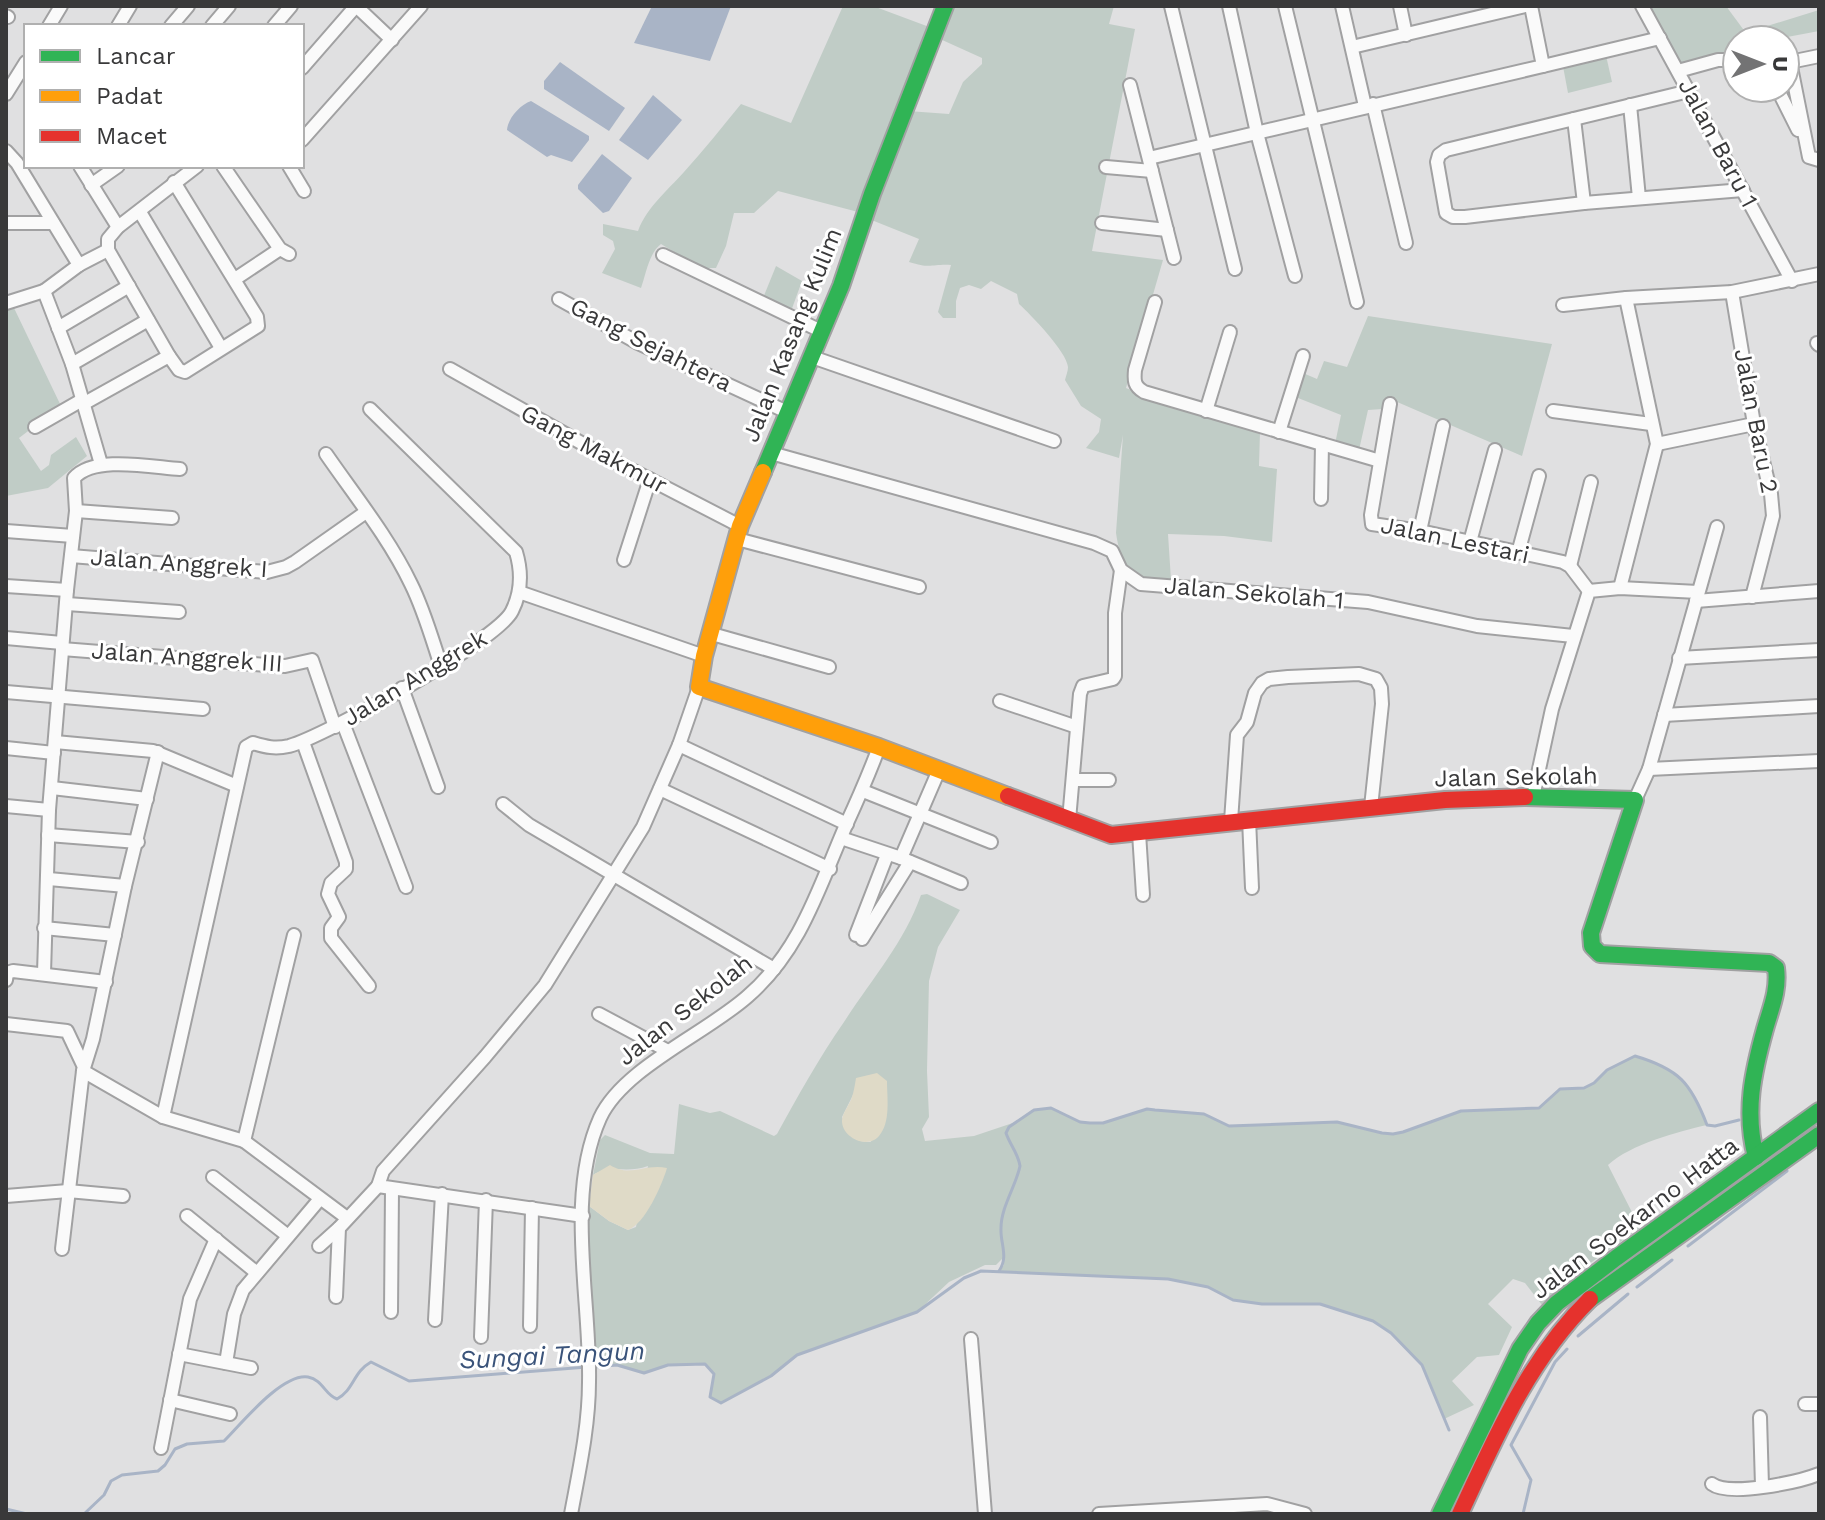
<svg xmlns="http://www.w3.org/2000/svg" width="1825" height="1520" font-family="'Work Sans',sans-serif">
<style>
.green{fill:#c0ccc6;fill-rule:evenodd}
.sand{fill:#dfdac7}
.water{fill:#a9b4c6}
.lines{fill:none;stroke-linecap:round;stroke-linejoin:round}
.stream{stroke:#a9b4c6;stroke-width:3}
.street-casing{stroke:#a1a1a2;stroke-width:16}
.fast-casing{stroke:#a1a1a2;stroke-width:20}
.slow-casing{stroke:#a1a1a2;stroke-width:20}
.jam-casing{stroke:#a1a1a2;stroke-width:20}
.street{stroke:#fafafa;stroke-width:12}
.fast{stroke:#30b455;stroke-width:16}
.slow{stroke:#ff9f0a;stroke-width:16}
.jam{stroke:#e5322d;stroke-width:16}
.labels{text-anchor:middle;stroke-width:6;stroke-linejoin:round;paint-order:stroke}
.street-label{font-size:24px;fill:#39393a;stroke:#fff}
.water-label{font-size:26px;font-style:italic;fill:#3a537a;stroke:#fff}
</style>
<rect width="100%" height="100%" fill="#e0e0e1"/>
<g class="green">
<path d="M 843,6 L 873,6 L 932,28 L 862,213 L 778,191 L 754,213 L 734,213 L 726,246 L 716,268 L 701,268 L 661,244 C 649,253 646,274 641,288 L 602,273 L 615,249 L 613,241 L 603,235 L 603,224 L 638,231 C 647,207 667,191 684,172 C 704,150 722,127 741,104 L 791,123 Z"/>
<path d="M 954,6 L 1114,6 L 1109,24 L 1135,29 L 1092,251 L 1163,260 L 1126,388 L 1170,406 L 1260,432 L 1259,466 L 1277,469 L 1272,542 L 1224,536 L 1168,534 L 1171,580 C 1135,582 1121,569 1116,533 L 1123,435 L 1119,458 L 1086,448 L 1099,432 L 1101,419 L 1081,406 L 1065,380 C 1066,376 1068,371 1068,367 C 1067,352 1031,315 1019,304 L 1017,294 L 991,281 L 981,289 L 969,285 L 960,288 L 956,301 L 956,318 L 943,318 L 938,312 L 951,265 C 931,264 931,269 909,262 L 919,239 L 869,219 L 908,111 L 949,114 L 963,82 L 982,64 L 982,58 L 940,39 Z"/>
<path d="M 1646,6 L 1726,6 L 1743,29 L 1751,31 L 1819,10 L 1819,31 L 1772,40 L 1737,40 L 1737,53 L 1732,56 L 1680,67 Z"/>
<path d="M 1605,51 L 1612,82 L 1568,93 L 1562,61 Z"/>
<path d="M 776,266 L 802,281 L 790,314 L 763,298 Z"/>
<path d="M 10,305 L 14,308 L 61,406 L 19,438 L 41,471 L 49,465 L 51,455 L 76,437 L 87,456 L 48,488 L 6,496 L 6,306 Z"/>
<path d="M 1368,316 L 1552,344 L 1522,456 L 1388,398 L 1383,409 L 1368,410 L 1359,450 L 1335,444 L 1341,415 L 1293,396 L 1303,373 L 1317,379 L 1324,361 L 1347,367 Z"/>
<path d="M 927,894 L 960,910 L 938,947 L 929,981 L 927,1071 L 929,1117 L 922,1129 L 925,1141 L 974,1136 L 1019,1121 L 1034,1110 L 1051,1108 L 1080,1122 L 1090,1123 L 1103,1123 L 1147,1109 L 1155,1110 L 1204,1114 L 1229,1126 L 1337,1122 L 1382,1133 L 1393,1134 L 1403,1132 L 1461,1111 L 1539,1108 L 1560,1089 L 1584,1088 L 1596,1082 L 1607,1070 L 1635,1056 C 1679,1069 1691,1083 1707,1125 C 1677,1132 1631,1144 1608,1165 L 1640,1228 L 1589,1264 L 1542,1305 L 1525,1283 L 1513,1279 L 1488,1304 L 1512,1327 L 1499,1355 L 1477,1357 L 1452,1381 L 1474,1405 L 1444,1419 L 1422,1365 L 1391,1333 L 1372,1321 L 1320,1304 L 1262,1304 L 1233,1300 L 1208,1287 L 1168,1279 L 999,1272 L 1004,1265 L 1004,1257 L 996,1265 L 985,1265 L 949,1282 L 917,1312 L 797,1355 L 771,1376 L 721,1403 L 710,1397 L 714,1374 L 705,1364 L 668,1365 L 644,1373 L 617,1365 L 593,1367 L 587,1225 L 589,1206 L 609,1221 L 628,1230 L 636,1227 L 648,1166 C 628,1174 610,1164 593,1175 L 600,1140 L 605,1135 L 650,1153 L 674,1154 L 679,1104 L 710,1113 L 720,1111 L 774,1136 L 777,1134 C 798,1096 819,1058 844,1022 C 871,980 904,943 921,895 ZM 853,1095 L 871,1142 C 853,1143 848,1132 842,1117 Z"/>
</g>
<g class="sand">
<path d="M 877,1073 L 887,1081 C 887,1098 891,1122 879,1136 C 867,1150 841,1137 842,1120 C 843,1112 850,1104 852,1097 C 854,1091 855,1084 856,1078 Z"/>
<path d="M 610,1165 C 630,1178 645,1163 667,1168 C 662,1185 645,1224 628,1230 L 609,1221 L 589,1206 L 593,1175 Z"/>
</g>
<g class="water">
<path d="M 652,6 L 731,6 L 710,61 L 634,43 Z"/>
<path d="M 560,62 L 625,108 L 609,131 L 544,89 L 544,81 Z"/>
<path d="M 653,95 L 682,120 L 648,160 L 619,140 Z"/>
<path d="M 531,101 L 589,136 L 589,140 L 572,162 L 551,155 L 547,157 L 507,130 C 508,118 520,105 531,101 Z"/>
<path d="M 602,154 L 632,178 L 609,211 L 603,213 L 578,189 L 578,185 Z"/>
</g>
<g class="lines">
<g class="stream">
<path d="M 1688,1246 L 1787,1171"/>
<path d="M 999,1271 C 1009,1257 1000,1243 1001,1228 C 1001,1207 1016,1186 1020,1166 C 1018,1153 1010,1145 1006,1133 L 1009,1127 L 1034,1110 L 1051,1108 L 1080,1122 L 1090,1123 L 1103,1123 L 1147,1109 L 1155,1110 L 1204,1114 L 1229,1126 L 1337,1122 L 1382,1133 L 1393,1134 L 1403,1132 L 1461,1111 L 1539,1108 L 1560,1089 L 1584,1088 L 1594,1083 L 1607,1070 L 1635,1056 C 1679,1069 1691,1083 1707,1125 L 1715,1126 L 1739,1120"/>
<path d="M 1637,1287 L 1672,1260"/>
<path d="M 1578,1336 L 1628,1294"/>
<path d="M 594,1367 L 617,1365 L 644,1373 L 668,1365 L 705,1364 L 714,1374 L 710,1397 L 721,1403 L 771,1376 L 797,1355 L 917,1312 L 964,1278 L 981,1271 L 1168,1279 L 1208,1287 L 1233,1300 L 1262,1304 L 1320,1304 L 1373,1321 L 1391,1333 L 1422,1365 L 1449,1430"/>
<path d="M 6,1509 L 27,1514"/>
<path d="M 84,1514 L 104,1495 L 111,1481 L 122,1475 L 158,1471 L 165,1465 L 175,1449 L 187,1444 L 224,1441 C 241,1424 282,1373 308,1377 C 323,1380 325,1395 337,1399 C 354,1390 353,1372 371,1362 L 409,1381 L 587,1367"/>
<path d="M 1523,1514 L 1531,1480 L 1511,1445 L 1555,1362 L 1567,1349"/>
</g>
<defs>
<g id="street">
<path d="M 356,6 L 392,40"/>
<path d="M 1171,6 L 1235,269"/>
<path d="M 1229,6 L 1257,133 L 1295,276"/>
<path d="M 1285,6 L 1357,302"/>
<path d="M 1342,6 L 1365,106"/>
<path d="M 1400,6 L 1406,35"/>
<path d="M 1642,6 L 1792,281"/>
<path d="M 6,16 L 8,17"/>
<path d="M 49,26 L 61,6"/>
<path d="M 118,26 L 130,6"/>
<path d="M 171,26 L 188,6"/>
<path d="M 212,26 L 229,6"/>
<path d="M 274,26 L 291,6"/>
<path d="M 1352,47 L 1525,6"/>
<path d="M 1790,62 L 1809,157 L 1819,160"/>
<path d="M 1785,63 L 1819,56"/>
<path d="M 1543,66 L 1660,38"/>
<path d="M 302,68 L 356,6"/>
<path d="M 1678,71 L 1718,60 L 1737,60"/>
<path d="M 1130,85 L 1174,258"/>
<path d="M 1777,88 L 1798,130"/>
<path d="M 1689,91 L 1446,150 L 1439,155 L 1437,162 L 1446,213 L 1453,217 L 1465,217 L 1584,203 L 1743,190"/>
<path d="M 6,94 L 26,62"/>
<path d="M 1373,104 L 1406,243"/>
<path d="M 1630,105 L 1639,198"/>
<path d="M 1574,119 L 1584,203"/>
<path d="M 302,140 L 421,6"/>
<path d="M 6,151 L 17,163 L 79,265"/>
<path d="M 1149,158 L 1543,66 L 1531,6"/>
<path d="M 80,166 L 118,227"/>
<path d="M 223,166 L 280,249 L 289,254"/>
<path d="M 289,166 L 304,191"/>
<path d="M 1106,167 L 1152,171"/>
<path d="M 91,185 L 118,166"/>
<path d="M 140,212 L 221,348"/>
<path d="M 6,223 L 53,223"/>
<path d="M 1102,223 L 1167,230"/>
<path d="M 108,250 L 169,356"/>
<path d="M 663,255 L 821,331"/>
<path d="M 235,279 L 280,249"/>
<path d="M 1732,292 L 1754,424 L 1771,494 L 1773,516 L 1752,597"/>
<path d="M 559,299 L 638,343 L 787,412"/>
<path d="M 1155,302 L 1135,370 C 1134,381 1134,386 1144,392 L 1380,461"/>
<path d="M 6,303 L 44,291"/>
<path d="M 1563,305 L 1626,298 L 1732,292 L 1819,274"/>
<path d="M 58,328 L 129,286"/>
<path d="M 1817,343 L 1819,345"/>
<path d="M 812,357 L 1054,441"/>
<path d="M 72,364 L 148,320"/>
<path d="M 450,369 L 599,453 L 740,526"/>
<path d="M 83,404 L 169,356 L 179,370 L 185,372 L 258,326 L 257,317 L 174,182"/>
<path d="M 1390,404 L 1371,515 L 1372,524 L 1420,531 L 1563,562 L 1570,566 L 1589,591"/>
<path d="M 1206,411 L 1230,332"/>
<path d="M 1553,411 L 1651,424"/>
<path d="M 35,427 L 82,400"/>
<path d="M 1279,432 L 1303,356"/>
<path d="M 1657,444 L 1754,424"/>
<path d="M 771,453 L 1094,543 L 1112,551 L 1121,570 L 1141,584 L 1368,602 L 1477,626 L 1573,636"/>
<path d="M 326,454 C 355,496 389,538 411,584 C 424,610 432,639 441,666"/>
<path d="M 101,464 L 72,364 L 44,291 L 79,265 L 108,250 L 108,239 L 118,227 L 197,166"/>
<path d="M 1321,499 L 1322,444"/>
<path d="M 76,511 L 172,518"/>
<path d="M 6,531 L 73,536"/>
<path d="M 1420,531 L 1443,426"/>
<path d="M 737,539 L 919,587"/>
<path d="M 1470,542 L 1495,450"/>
<path d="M 1518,553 L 1539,476"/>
<path d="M 71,556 L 267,572 L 286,567 L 295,562 L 366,512"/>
<path d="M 624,560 L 650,479"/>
<path d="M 1570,566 L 1591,482"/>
<path d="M 6,586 L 67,590"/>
<path d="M 1620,588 L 1657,444 L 1626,298"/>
<path d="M 519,592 L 704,656"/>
<path d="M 1696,601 L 1819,591"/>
<path d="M 67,604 L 179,612"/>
<path d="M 712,634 L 829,667"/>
<path d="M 6,638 L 62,643"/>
<path d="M 62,649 L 266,665 L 285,666 L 312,660 L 335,727"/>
<path d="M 1679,658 L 1819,650"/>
<path d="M 402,688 L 438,787"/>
<path d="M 6,692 L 203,709"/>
<path d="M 1000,701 L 1077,727"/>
<path d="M 1664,715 L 1819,706"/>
<path d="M 343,723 L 406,887"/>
<path d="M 55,742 L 153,751 L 237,786"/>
<path d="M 303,742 L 346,862 L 346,869 L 331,883 L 328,894 L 339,917 L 331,928 L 331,938 L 369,986"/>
<path d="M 679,745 L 847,824"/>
<path d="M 6,748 L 54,753"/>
<path d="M 158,752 L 125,886 L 93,1039 L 83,1071 L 163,1117 L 244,1141 L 294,935"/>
<path d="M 1649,769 L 1819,761"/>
<path d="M 1073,780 L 1109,780"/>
<path d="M 52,788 L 147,799"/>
<path d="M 660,789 L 830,869"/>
<path d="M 863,791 L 991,842"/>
<path d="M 1533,797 L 1552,709 L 1589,591 L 1620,588 L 1698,592"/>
<path d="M 1635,800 L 1649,769 L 1717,527"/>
<path d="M 503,804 L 529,825 L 774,969"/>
<path d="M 6,806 L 49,810"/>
<path d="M 1249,819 L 1252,888"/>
<path d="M 1069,820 L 1080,694 L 1083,686 L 1113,679 L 1115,676 L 1115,613 L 1121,570"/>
<path d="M 1231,821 L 1237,735 L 1247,722 L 1255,693 L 1262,683 L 1269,679 L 1288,677 L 1359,674 L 1376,679 L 1381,688 L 1382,704 L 1371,807"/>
<path d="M 1139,833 L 1143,895"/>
<path d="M 48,835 L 138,842"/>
<path d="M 841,838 L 901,858 L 961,883"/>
<path d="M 901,858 L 939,770"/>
<path d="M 49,879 L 125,886"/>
<path d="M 44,928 L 115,935"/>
<path d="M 856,935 L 887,855"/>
<path d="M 862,939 L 910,862"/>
<path d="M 44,973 L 49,810 L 67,590 L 76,511 L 74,478 C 94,455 151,467 180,469"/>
<path d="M 6,980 L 7,973 L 13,971 L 106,982"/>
<path d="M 599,1014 L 668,1051"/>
<path d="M 6,1024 L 67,1031 L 84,1067"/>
<path d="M 163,1117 L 246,747 L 253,743 C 266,747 275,749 289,746 C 324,737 498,640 512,611 C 522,591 522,572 516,552 L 370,409"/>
<path d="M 244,1141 L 347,1218"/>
<path d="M 213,1177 L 288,1236"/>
<path d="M 6,1196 L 68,1191 L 123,1196"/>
<path d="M 187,1216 L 257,1273"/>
<path d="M 583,1216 L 378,1186 L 383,1171 L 485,1057 L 545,985 L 643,827 L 679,745 L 699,687"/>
<path d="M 319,1246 L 339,1228"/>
<path d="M 62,1249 L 83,1071"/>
<path d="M 336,1297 L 339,1228 L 378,1186"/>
<path d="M 391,1312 L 392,1189"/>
<path d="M 435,1320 L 442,1194"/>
<path d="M 530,1326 L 532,1208"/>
<path d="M 481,1337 L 486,1200"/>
<path d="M 971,1339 L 985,1514"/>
<path d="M 179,1354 L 251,1368"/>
<path d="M 226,1363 L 234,1314 L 243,1290 L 319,1200"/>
<path d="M 170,1400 L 230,1414"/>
<path d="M 1805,1404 L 1819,1404"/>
<path d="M 1760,1417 L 1762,1486"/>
<path d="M 161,1448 L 190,1299 L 216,1239"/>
<path d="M 1712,1484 C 1729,1497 1799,1482 1819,1474"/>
<path d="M 571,1514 C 579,1471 589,1426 589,1382 C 591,1301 565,1196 600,1118 C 623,1068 707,1033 748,996 C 801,950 819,887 846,825 C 858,799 869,774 879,747"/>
<path d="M 1099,1514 L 1267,1504 L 1305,1514"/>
</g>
<g id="fast">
<path d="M 763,472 L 841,286 L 872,194 L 945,6"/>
<path d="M 1525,797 L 1635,800 L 1591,933 L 1592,946 L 1600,954 L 1769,963 L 1776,968 C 1779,990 1771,1008 1765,1029 C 1753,1072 1744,1112 1756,1157"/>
<path d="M 1590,1299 L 1819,1135"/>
<path d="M 1440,1514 L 1520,1349 L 1538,1323 L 1557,1303 L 1616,1258 L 1819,1111"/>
</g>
<path id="slow" d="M 763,472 L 740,526 L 704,656 L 699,687 L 879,747 L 1008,796"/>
<g id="jam">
<path d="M 1008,796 L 1111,835 L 1445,800 L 1525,797"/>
<path d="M 1460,1514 C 1495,1438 1529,1359 1590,1299"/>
</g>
</defs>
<use href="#street" class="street-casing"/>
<use href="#fast" class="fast-casing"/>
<use href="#slow" class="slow-casing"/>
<use href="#jam" class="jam-casing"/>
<use href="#street" class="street"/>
<use href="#fast" class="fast"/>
<use href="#slow" class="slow"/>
<use href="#jam" class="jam"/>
</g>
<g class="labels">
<g class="street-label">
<text transform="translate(1718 143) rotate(62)" y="8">Jalan Baru 1</text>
<text transform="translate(792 335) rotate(-68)" y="8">Jalan Kasang Kulim</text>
<text transform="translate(651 345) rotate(27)" y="8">Gang Sejahtera</text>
<text transform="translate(1756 421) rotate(79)" y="8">Jalan Baru 2</text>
<text transform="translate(594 449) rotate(28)" y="8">Gang Makmur</text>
<text transform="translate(1455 540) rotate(12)" y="8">Jalan Lestari</text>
<text transform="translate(179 563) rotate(4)" y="8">Jalan Anggrek I</text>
<text transform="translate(1254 593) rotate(5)" y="8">Jalan Sekolah 1</text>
<text transform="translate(187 657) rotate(4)" y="8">Jalan Anggrek III</text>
<text transform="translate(415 678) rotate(-31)" y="8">Jalan Anggrek</text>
<text transform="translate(1516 777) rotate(-1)" y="8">Jalan Sekolah</text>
<text transform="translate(685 1010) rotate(-38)" y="8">Jalan Sekolah</text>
<text transform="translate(1635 1218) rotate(-37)" y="8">Jalan Soekarno Hatta</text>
</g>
<g class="water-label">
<text transform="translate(552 1355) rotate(-3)" y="9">Sungai Tangun</text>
</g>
</g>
<rect width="1825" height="1520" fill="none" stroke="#39393a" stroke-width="16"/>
<rect x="24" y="24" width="280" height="144" fill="#ffffff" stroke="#b0b0b0" stroke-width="2"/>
<rect x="40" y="50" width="40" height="12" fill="#30b455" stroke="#b0b0b0" stroke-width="2"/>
<text x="96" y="64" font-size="24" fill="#39393a">Lancar</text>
<rect x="40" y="90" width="40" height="12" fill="#ff9f0a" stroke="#b0b0b0" stroke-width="2"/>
<text x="96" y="104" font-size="24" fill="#39393a">Padat</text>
<rect x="40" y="130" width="40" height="12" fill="#e5322d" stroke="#b0b0b0" stroke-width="2"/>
<text x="96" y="144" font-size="24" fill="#39393a">Macet</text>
<g transform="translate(1761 64) rotate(90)"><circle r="38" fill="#ffffff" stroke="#b0b0b0" stroke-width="2"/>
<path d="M0-6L14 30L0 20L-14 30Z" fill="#737374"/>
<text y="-12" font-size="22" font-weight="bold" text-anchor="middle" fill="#39393a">U</text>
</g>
</svg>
